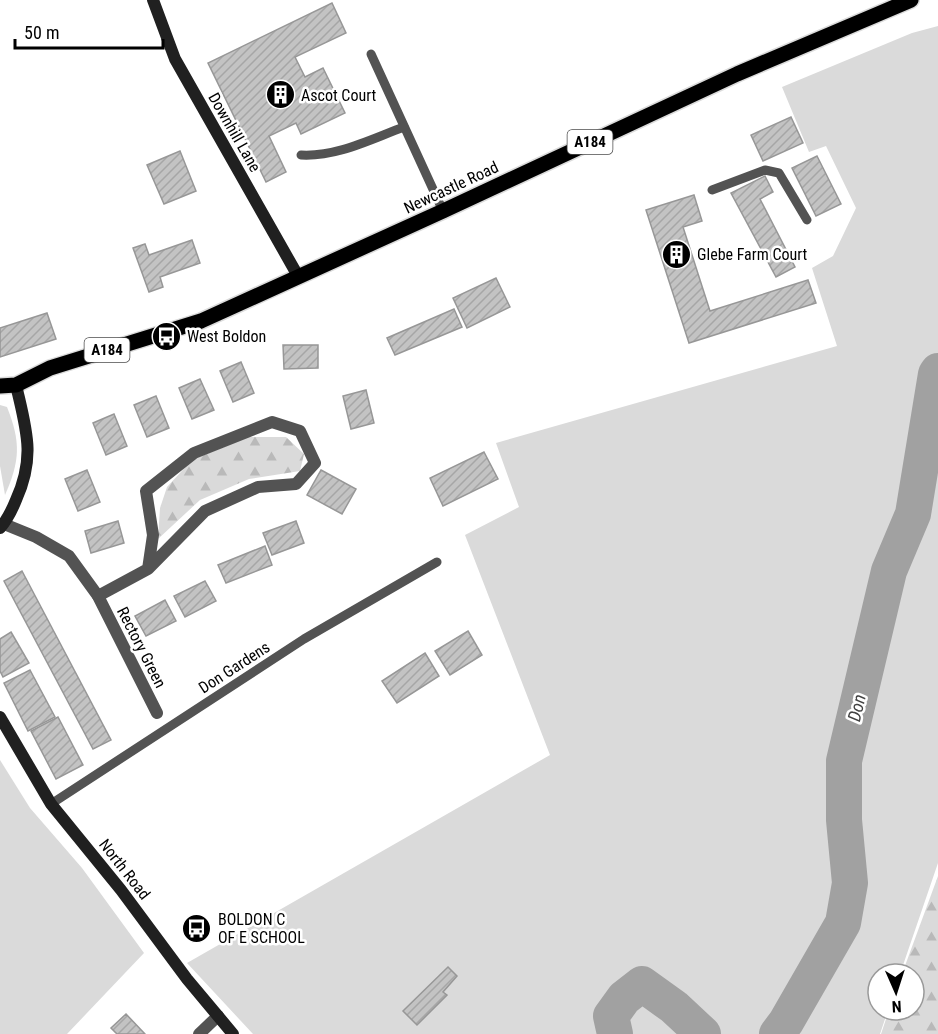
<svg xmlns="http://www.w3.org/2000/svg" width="938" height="1034" font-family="'Roboto Condensed',sans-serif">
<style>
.green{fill:#dadada}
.forest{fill:url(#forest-firs)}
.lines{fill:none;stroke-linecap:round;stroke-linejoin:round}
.river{stroke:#a1a1a1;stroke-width:36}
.building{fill:url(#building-hatch);stroke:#979797;stroke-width:1.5}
.primary-casing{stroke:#dbdbdb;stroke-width:18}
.lane{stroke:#535353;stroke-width:9}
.street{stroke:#535353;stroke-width:12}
.secondary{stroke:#202020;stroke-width:12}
.primary{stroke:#000;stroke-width:15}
.labels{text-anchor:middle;stroke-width:5;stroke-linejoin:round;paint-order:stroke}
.shield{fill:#fff;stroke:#4c4c4c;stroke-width:1.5}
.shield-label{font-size:15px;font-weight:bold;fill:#000}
.poi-label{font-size:16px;fill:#000;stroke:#fff;text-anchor:start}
.street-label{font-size:16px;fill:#000;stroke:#fff}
.water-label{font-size:18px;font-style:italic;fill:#424242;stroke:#fff}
</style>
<defs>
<pattern id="forest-firs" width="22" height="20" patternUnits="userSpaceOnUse" patternTransform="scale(1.5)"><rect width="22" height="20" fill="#dadada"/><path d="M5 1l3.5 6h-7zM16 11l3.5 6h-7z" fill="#b9b9b9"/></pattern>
<pattern id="building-hatch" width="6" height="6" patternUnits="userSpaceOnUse" patternTransform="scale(1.5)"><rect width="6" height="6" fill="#c3c3c3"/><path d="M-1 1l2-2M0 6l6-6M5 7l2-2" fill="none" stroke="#a6a6a6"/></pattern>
</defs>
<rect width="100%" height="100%" fill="#fff"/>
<g class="green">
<path d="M 938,26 L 938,863 L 900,974 L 878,974 L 878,1010 L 888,1010 L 880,1034 L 253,1034 L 187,963 L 550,755 L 465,535 L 519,507 L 496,443 L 837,346 L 812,268 L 833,256 L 856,208 L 826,146 L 809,152 L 782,87 L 912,33 Z"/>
<path d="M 0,405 L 7,407 C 21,442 20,461 5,495 L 0,466 Z"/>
<path d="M 0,760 L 30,808 L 82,868 L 144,953 L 67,1034 L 0,1034 Z"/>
</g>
<g class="forest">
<path d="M 248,437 L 286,437 L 304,454 L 300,471 L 249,479 L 200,500 L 158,539 L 160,508 L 167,487 L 192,460 Z"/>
<path d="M 938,876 L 938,1034 L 881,1034 L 889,1010 L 914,1010 L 914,974 L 902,974 Z"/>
</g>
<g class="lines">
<g class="river">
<path d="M 615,1034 L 611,1016 L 624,998 L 642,984 L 674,1007 L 703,1034"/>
<path d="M 777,1034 L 786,1022 L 843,923 L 850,883 L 844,820 L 844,761 L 889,571 L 913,514 L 936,374 L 938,371"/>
</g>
</g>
<g class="building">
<path d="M 332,3 L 346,33 L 295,57 L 305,77 L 323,68 L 345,113 L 301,134 L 296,123 L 269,136 L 286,172 L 266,182 L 208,63 Z"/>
<path d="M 791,117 L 803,143 L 763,161 L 751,135 Z"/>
<path d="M 180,151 L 196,191 L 164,204 L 147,165 Z"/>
<path d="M 817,156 L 841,204 L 816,216 L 792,168 Z"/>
<path d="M 765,176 L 773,192 L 760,199 L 795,267 L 776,277 L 731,193 Z"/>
<path d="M 694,195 L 702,221 L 683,227 L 710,311 L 808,280 L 816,303 L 689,343 L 646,210 Z"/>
<path d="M 192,240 L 200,263 L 160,277 L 163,287 L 149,292 L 133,248 L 145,244 L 149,255 Z"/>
<path d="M 496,278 L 510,307 L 467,328 L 453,298 Z"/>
<path d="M 454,309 L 462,327 L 395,355 L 387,338 Z"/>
<path d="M 47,313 L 56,339 L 0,357 L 0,328 Z"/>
<path d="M 283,345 L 318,345 L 318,368 L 284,369 Z"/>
<path d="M 241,362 L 254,393 L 233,402 L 220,371 Z"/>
<path d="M 200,379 L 214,410 L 192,419 L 179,388 Z"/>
<path d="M 366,390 L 374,423 L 351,429 L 343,396 Z"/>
<path d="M 156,396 L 169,428 L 147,437 L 134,405 Z"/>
<path d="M 114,414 L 127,446 L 106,455 L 93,423 Z"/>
<path d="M 484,452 L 498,479 L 443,506 L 430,478 Z"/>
<path d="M 87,470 L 100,502 L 78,511 L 65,479 Z"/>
<path d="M 321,470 L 356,489 L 342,514 L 307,495 Z"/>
<path d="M 118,521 L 124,543 L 91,553 L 85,531 Z"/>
<path d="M 296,521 L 304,543 L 272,555 L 263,533 Z"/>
<path d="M 265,546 L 272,565 L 226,583 L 218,565 Z"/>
<path d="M 22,571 L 111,740 L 93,749 L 4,581 Z"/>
<path d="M 205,581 L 216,601 L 185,617 L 174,596 Z"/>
<path d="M 165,600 L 176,621 L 146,636 L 135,616 Z"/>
<path d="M 468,631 L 482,655 L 450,675 L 435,651 Z"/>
<path d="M 11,632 L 29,663 L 3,677 L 0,671 L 0,639 Z"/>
<path d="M 425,653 L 439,676 L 397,703 L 382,681 Z"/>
<path d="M 30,670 L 55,717 L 28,731 L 4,683 Z"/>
<path d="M 58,717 L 83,765 L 56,779 L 31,731 Z"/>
<path d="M 448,967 L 457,976 L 443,992 L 447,995 L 417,1025 L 403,1011 Z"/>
<path d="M 126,1014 L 145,1034 L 117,1034 L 111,1028 Z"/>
</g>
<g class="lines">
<defs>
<path id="primary" d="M 0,386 L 16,385 L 50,368 L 201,321 L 443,211 L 737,74 L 911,0"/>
</defs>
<use href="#primary" class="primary-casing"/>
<g class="lane">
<path d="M 371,54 L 443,211"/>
<path d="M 301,155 C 337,157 371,139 404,127"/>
<path d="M 712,190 L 765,170 L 779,173 L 807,220"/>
<path d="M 51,804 L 304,639 L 437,562"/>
</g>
<g class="street">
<path d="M 4,524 L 36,537 L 69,556 L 98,596 L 157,713"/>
<path d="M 98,596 L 148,569 L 205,511 L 258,487 L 296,484 L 315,463 L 300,431 L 272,422 L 194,453 L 146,491 L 153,535 L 148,569"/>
<path d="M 199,1034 L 218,1016"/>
</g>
<g class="secondary">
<path d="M 153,0 L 175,59 L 298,276"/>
<path d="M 0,528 C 7,520 12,510 16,500 C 36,456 26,429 16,385"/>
<path d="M 0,717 L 51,804 L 121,890 L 187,979 L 233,1034"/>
</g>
<use href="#primary" class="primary"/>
</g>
<defs>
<symbol id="building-disc" viewBox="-11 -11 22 22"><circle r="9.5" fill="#000" stroke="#fff"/><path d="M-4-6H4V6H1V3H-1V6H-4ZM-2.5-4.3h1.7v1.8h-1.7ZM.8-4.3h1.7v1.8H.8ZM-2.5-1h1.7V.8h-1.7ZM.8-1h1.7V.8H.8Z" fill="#fff"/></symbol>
<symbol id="bus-disc" viewBox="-11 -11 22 22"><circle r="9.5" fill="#000" stroke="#fff"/><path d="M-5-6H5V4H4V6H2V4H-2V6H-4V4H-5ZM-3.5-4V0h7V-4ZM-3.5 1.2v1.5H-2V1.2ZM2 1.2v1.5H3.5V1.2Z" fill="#fff"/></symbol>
</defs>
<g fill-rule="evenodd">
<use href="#building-disc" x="264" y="78" width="33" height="33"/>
<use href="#building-disc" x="660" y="238" width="33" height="33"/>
<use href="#bus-disc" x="150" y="320" width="33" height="33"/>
<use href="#bus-disc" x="180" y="912" width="33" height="33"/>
</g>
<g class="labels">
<g class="shield">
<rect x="567.5" y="130" width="45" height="24" rx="4.5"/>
<rect x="84.5" y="338" width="45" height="24" rx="4.5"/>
</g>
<g class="shield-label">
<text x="590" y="147">A184</text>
<text x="107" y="355">A184</text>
</g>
<g class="poi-label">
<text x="301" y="101">Ascot Court</text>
<text x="697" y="260">Glebe Farm Court</text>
<text x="187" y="342">West Boldon</text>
<text x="218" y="925">BOLDON C<tspan x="218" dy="18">OF E SCHOOL</tspan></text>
</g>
<g class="street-label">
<text transform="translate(235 132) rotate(60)" y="6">Downhill Lane</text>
<text transform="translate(451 187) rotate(-25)" y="6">Newcastle Road</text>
<text transform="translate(142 647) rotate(63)" y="6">Rectory Green</text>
<text transform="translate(234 667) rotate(-33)" y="6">Don Gardens</text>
<text transform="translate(125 869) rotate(52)" y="6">North Road</text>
</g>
<g class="water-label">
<text transform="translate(857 708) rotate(-77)" y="6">Don</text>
</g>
</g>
<g transform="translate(896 992) rotate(177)"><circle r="28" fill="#ffffff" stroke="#999999" stroke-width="1.5"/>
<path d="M0-4.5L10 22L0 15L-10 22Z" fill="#000000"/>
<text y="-9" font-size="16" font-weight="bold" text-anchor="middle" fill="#000000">N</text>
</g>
<path d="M15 39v9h148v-9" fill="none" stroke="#000000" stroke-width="3"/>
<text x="24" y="39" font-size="18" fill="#000000" stroke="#ffffff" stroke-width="4.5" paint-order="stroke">50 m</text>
</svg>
